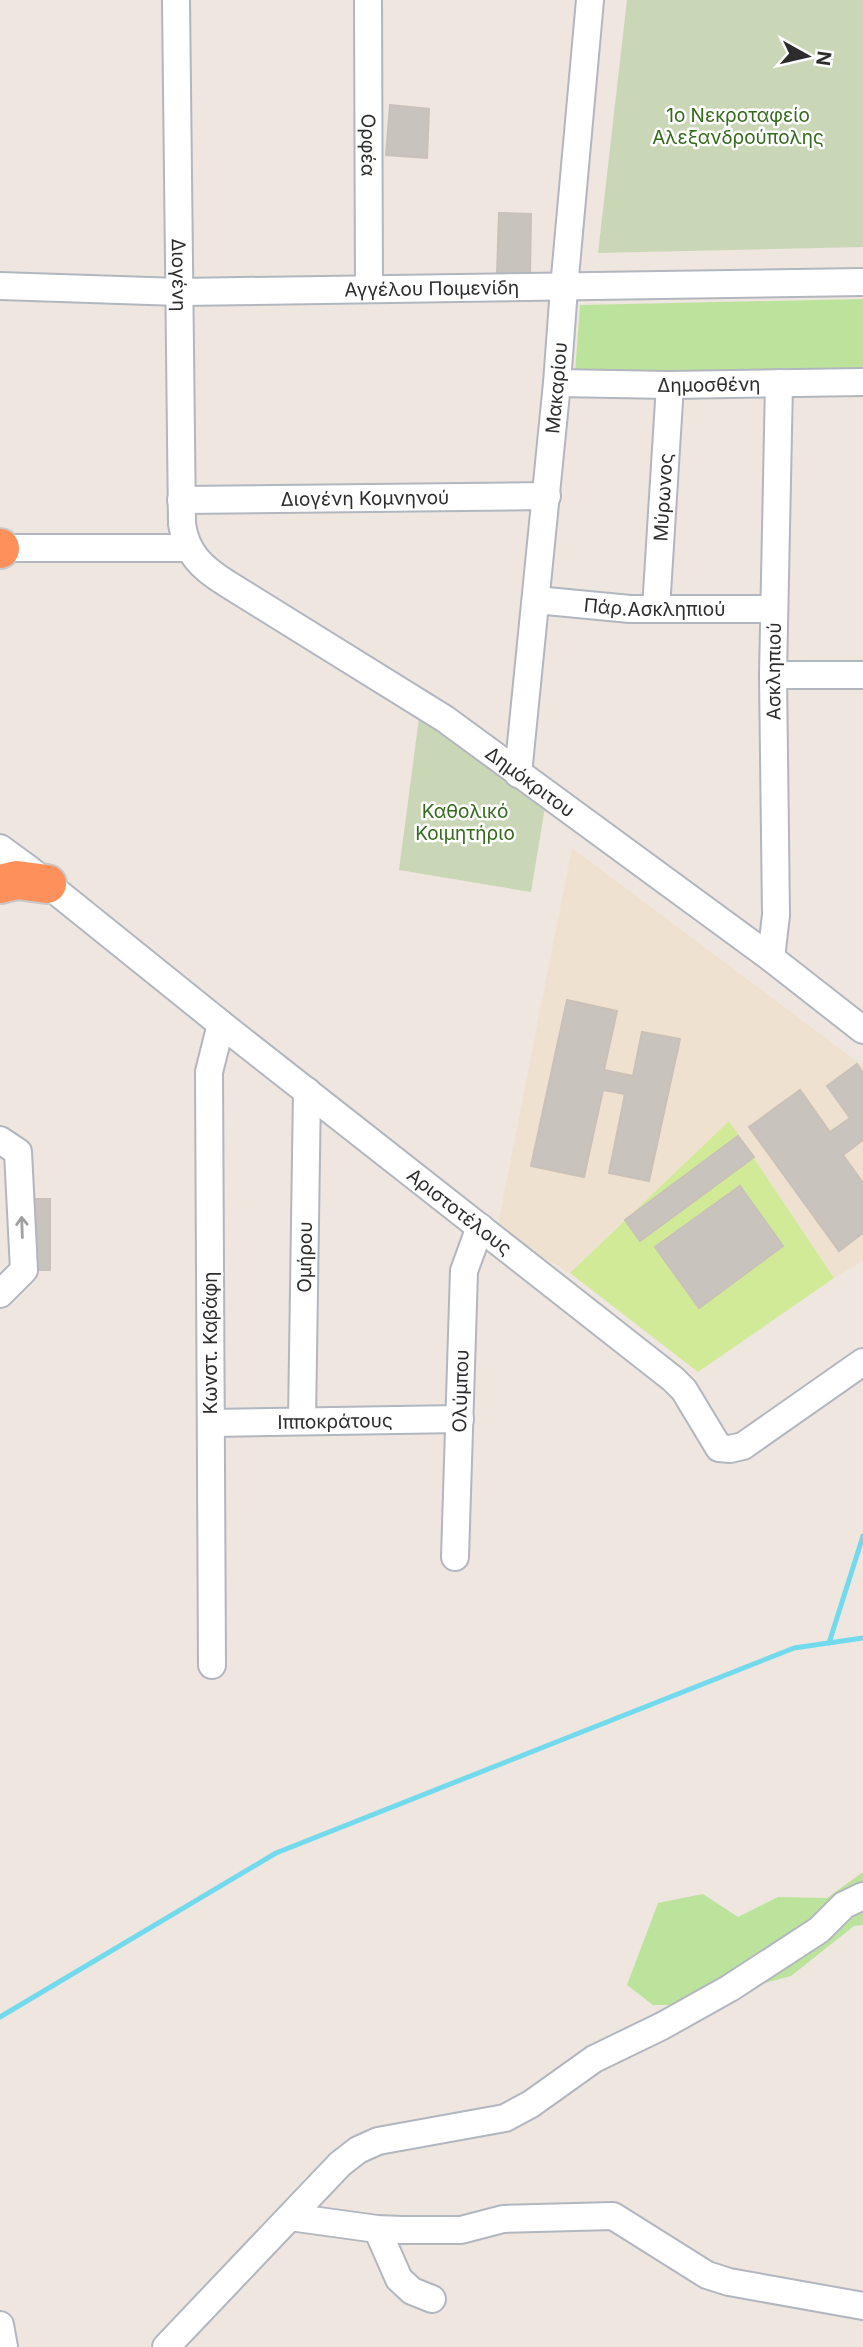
<svg xmlns="http://www.w3.org/2000/svg" width="863" height="2347" font-family="Inter,sans-serif">
<style>
.education{fill:#efe1cf}
.green{fill:#bce39c}
.cemetery{fill:#cad7b6}
.pitch{fill:#d0ea98}
.lines{fill:none;stroke-linecap:round;stroke-linejoin:round}
.stream{stroke:#73daee;stroke-width:5}
.building{fill:#c9c3be;stroke:#c9c1b8;stroke-width:2}
.minor-casing{stroke:#b2b6bf;stroke-width:30}
.highway-casing{stroke:#c8c8c8;stroke-width:42}
.minor{stroke:#fff;stroke-width:26}
.highway{stroke:#fd905b;stroke-width:38}
.oneway{stroke:#a0a0a0}
.labels{text-anchor:middle;stroke-width:5;stroke-linejoin:round;paint-order:stroke}
.park-label{font-size:19px;fill:#346a1b;stroke:#fff}
.street-label{font-size:19px;fill:#2c2c2c;stroke:#fff}
</style>
<rect width="100%" height="100%" fill="#eee6df"/>
<path class="education" d="M 572,848 L 863,1066 L 863,1261 L 834,1278 L 729,1121 L 570,1273 L 497,1230 Z"/>
<g class="green">
<path d="M 863,299 L 863,370 L 575,373 L 580,305 Z"/>
<path d="M 863,1872 L 863,1925 L 854,1926 L 791,1976 L 681,2005 L 653,2005 L 627,1985 L 658,1903 L 703,1894 L 738,1917 L 778,1897 L 827,1898 Z"/>
</g>
<g class="cemetery">
<path d="M 627,0 L 863,0 L 863,247 L 598,253 Z"/>
<path d="M 419,718 L 545,807 L 531,892 L 399,870 Z"/>
</g>
<path class="pitch" d="M 729,1121 L 834,1278 L 698,1372 L 570,1273 Z"/>
<g class="lines">
<g class="stream">
<path d="M 829,1643 L 863,1536"/>
<path d="M 0,2017 L 276,1853 L 794,1648 L 863,1638"/>
</g>
</g>
<g class="building">
<path d="M 390,105 L 429,109 L 427,158 L 386,155 Z"/>
<path d="M 499,213 L 531,214 L 530,274 L 497,274 Z"/>
<path d="M 567,1000 L 617,1011 L 604,1070 L 633,1076 L 642,1032 L 680,1039 L 649,1181 L 609,1173 L 625,1094 L 603,1090 L 584,1177 L 531,1166 Z"/>
<path d="M 857,1064 L 863,1073 L 863,1140 L 843,1155 L 863,1183 L 863,1233 L 839,1251 L 749,1127 L 800,1090 L 830,1132 L 850,1118 L 827,1086 Z"/>
<path d="M 738,1136 L 754,1157 L 640,1241 L 625,1220 Z"/>
<path d="M 740,1186 L 783,1246 L 699,1308 L 655,1247 Z"/>
<path d="M 14,1199 L 50,1199 L 50,1270 L 15,1270 Z"/>
</g>
<g class="lines">
<defs>
<g id="minor">
<path id="s1" d="M 176,0 L 182,524 C 186,553 202,568 226,583 L 445,719 L 771,958 L 863,1030"/>
<path id="s2" d="M 368,0 L 369,289"/>
<path id="s3" d="M 0,286 L 179,292 L 863,282"/>
<path id="s4" d="M 557,383 L 670,385 L 863,382"/>
<path id="s5" d="M 181,500 L 547,496"/>
<path d="M 0,548 L 188,548"/>
<path id="s6" d="M 536,600 L 630,609 L 774,609"/>
<path id="s7" d="M 656,609 L 670,385"/>
<path d="M 773,675 L 863,675"/>
<path id="s8" d="M 518,774 L 557,383 L 564,288 L 590,0"/>
<path id="s9" d="M 0,848 L 26,867 L 221,1024 L 673,1379 L 684,1390 L 719,1448 L 730,1449 L 743,1446 L 863,1362"/>
<path id="s10" d="M 771,958 L 776,915 L 773,675 L 779,383"/>
<path d="M 0,1140 L 18,1152 L 24,1270 L 0,1294"/>
<path id="s11" d="M 302,1421 L 307,1091"/>
<path id="s12" d="M 211,1423 L 460,1419"/>
<path id="s13" d="M 455,1557 L 464,1271 L 480,1227"/>
<path d="M 212,1665 L 209,1072 L 221,1024"/>
<path d="M 290,2217 L 377,2229 L 402,2230 L 461,2230 L 503,2219 L 613,2216 L 707,2275 L 729,2282 L 863,2306"/>
<path d="M 377,2229 L 399,2279 L 412,2291 L 432,2299"/>
<path d="M 0,2325 L 4,2347"/>
<path d="M 166,2347 L 340,2164 L 358,2150 L 378,2141 L 505,2118 L 531,2104 L 594,2059 L 662,2026 L 730,1988 L 819,1930 L 844,1905 L 863,1896"/>
</g>
<g id="highway">
<path d="M 0,549 L 0,548"/>
<path d="M 0,884 L 17,880 L 47,884"/>
</g>
</defs>
<use href="#minor" class="minor-casing"/>
<use href="#highway" class="highway-casing"/>
<use href="#minor" class="minor"/>
<use href="#highway" class="highway"/>
</g>
<defs><path id="oneway-shaft" d="M-6 0H5M1.5-3L5.5 0L1.5 3" fill="none" stroke-width="1.6" stroke-linecap="round" stroke-linejoin="round" transform="scale(1.75)"/></defs>
<use class="oneway" href="#oneway-shaft" transform="translate(22 1227) rotate(-92)"/>
<g class="labels">
<g class="park-label">
<text x="738" y="122">1ο Νεκροταφείο<tspan x="738" dy="22">Αλεξανδρούπολης</tspan></text>
<text x="465" y="818">Καθολικό<tspan x="465" dy="22">Κοιμητήριο</tspan></text>
</g>
<g class="street-label">
<text dy="7" stroke="none"><textPath href="#s2" startOffset="145">Ορφέα</textPath></text>
<text dy="7" stroke="none"><textPath href="#s1" startOffset="275">Διογένη</textPath></text>
<text dy="7" stroke="none"><textPath href="#s3" startOffset="432">Αγγέλου Ποιμενίδη</textPath></text>
<text dy="7" stroke="none"><textPath href="#s4" startOffset="152">Δημοσθένη</textPath></text>
<text dy="7" stroke="none"><textPath href="#s8" startOffset="388">Μακαρίου</textPath></text>
<text dy="7" stroke="none"><textPath href="#s7" startOffset="112">Μύρωνος</textPath></text>
<text dy="7" stroke="none"><textPath href="#s5" startOffset="184">Διογένη Κομνηνού</textPath></text>
<text dy="7" stroke="none"><textPath href="#s6" startOffset="119">Πάρ.Ασκληπιού</textPath></text>
<text dy="7" stroke="none"><textPath href="#s10" startOffset="287">Ασκληπιού</textPath></text>
<text dy="7" stroke="none"><textPath href="#s1" startOffset="964">Δημόκριτου</textPath></text>
<text dy="7" stroke="none"><textPath href="#s9" startOffset="586">Αριστοτέλους</textPath></text>
<text dy="7" stroke="none"><textPath href="#s11" startOffset="164">Ομήρου</textPath></text>
<text transform="translate(210 1343) rotate(-90)" y="7">Κωνστ. Καβάφη</text>
<text dy="7" stroke="none"><textPath href="#s13" startOffset="166">Ολύμπου</textPath></text>
<text dy="7" stroke="none"><textPath href="#s12" startOffset="124">Ιπποκράτους</textPath></text>
</g>
</g>
<g transform="translate(807 56) rotate(98)" stroke="#ffffff" stroke-width="5" paint-order="stroke">
<path d="M0-5L12 26L0 18L-12 26Z" fill="#2c2c2c"/>
<text y="-10" font-size="19" font-weight="bold" text-anchor="middle" fill="#2c2c2c">N</text>
</g>
</svg>
